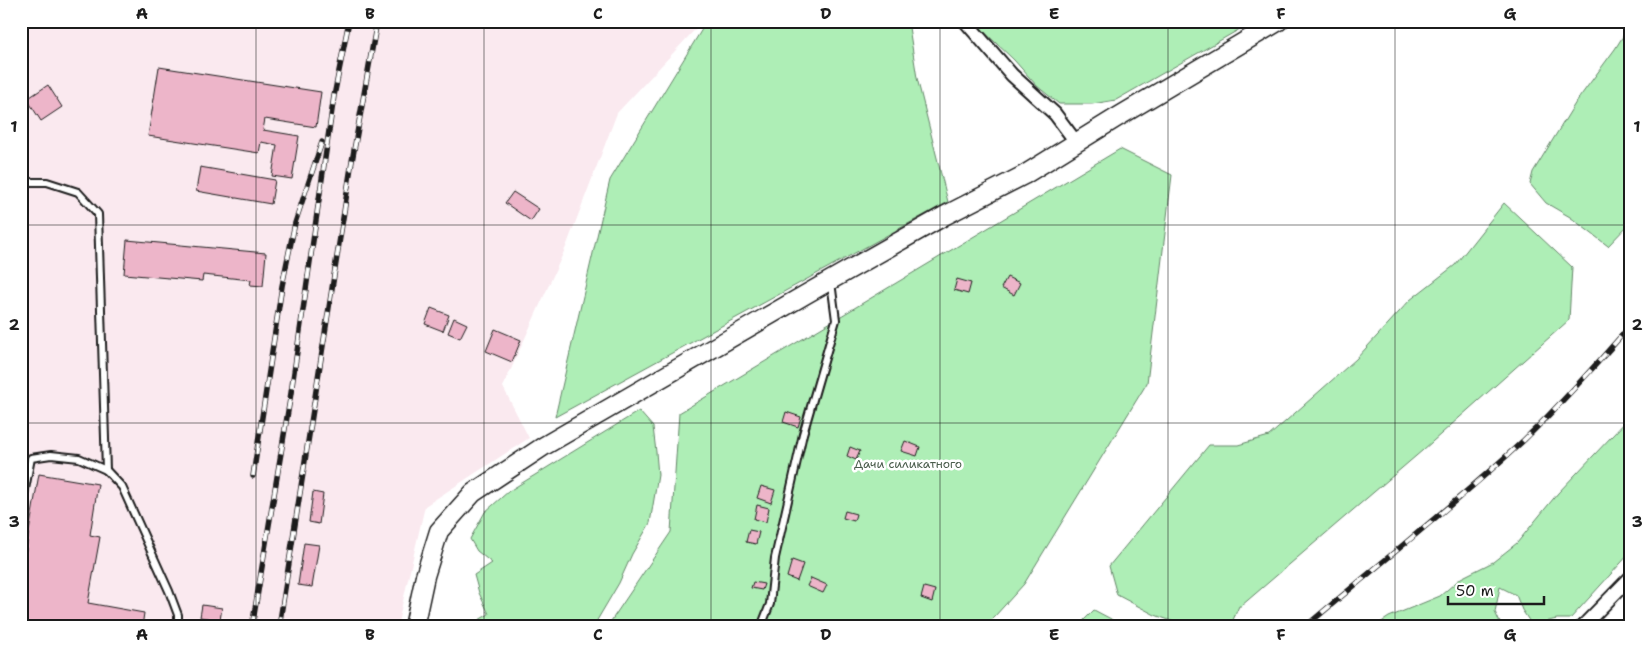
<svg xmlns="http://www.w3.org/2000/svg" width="1651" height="648" font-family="'Shantell Sans',sans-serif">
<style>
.built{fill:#fae9ef}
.green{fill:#aeeeb6;stroke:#658569}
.building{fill:#edb5c9;stroke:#1c1c1c}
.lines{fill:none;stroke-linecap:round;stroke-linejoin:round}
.lane-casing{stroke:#1c1c1c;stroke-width:10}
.street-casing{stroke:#1c1c1c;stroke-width:16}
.secondary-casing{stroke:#1c1c1c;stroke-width:21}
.lane{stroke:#fff;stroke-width:6}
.street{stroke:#fff;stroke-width:12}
.secondary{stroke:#fff;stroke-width:18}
.rail-casing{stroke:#1c1c1c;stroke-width:5.5}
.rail{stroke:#fff;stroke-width:4;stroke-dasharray:11;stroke-linecap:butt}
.grid{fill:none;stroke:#1c1c1c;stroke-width:1;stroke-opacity:0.55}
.labels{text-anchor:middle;stroke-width:5;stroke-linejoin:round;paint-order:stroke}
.park-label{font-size:12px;fill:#485b4a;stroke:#fff}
.neatline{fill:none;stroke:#1c1c1c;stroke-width:2}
.grid-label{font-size:16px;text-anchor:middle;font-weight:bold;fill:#1c1c1c}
</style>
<rect width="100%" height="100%" fill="#fff"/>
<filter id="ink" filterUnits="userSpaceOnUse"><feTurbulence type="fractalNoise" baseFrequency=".02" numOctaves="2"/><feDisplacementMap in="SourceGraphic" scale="10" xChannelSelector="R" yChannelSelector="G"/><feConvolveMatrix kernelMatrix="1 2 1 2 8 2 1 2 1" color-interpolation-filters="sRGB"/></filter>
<g filter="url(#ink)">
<path class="built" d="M 21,21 L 703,21 L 617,113 L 566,247 L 503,387 L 529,438 L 425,506 L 397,627 L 21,627 Z"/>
<g class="green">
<path d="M 707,21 L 908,21 L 917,78 L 948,202 L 555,417 L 610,180 Z"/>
<path d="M 975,21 L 1254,21 L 1116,100 L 1092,104 L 1059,104 L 1037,86 L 1014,60 L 978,26 Z"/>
<path d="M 1630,25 L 1630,223 L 1608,246 L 1570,217 L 1546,203 L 1530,184 L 1533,172 L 1576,102 L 1615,49 Z"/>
<path d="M 1120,149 L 1172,175 L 1147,383 L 1024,584 L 985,627 L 607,627 L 671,532 L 679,413 Z"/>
<path d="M 1504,203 L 1572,267 L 1569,320 L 1423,450 L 1241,606 L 1239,606 L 1230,627 L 1188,627 L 1155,615 L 1117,595 L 1109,566 L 1209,445 L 1238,445 L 1269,436 L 1356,359 L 1410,300 L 1455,265 Z"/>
<path d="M 639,411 L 653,427 L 656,452 L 658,475 L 650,523 L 632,554 L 619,583 L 596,622 L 591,627 L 467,627 L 489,614 L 479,593 L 474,575 L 492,563 L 477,551 L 470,539 L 485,512 L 509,491 Z"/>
<path d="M 1630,417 L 1630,553 L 1570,619 L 1557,619 L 1532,625 L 1522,610 L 1516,595 L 1500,587 L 1495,612 L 1502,627 L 1374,627 L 1389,617 L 1440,596 L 1461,578 L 1493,562 L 1517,543 L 1558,493 Z"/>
<path d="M 1094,610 L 1111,619 L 1120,627 L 1077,627 Z"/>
</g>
<g class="building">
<path d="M 159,67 L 321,92 L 316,127 L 265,119 L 263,130 L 299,136 L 292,179 L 272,176 L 277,145 L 261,142 L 259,153 L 148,136 Z"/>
<path d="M 48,85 L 62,107 L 41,121 L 27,99 Z"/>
<path d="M 200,167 L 275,180 L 271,204 L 196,191 Z"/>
<path d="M 513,192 L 539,209 L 531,221 L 505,203 Z"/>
<path d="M 127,240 L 266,253 L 263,286 L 250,285 L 251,280 L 203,275 L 202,281 L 124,274 Z"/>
<path d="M 1007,277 L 1020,283 L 1014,295 L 1001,288 Z"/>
<path d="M 957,279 L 971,283 L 968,294 L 954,290 Z"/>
<path d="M 431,308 L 449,315 L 443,331 L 425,324 Z"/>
<path d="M 454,318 L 467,324 L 460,338 L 448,333 Z"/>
<path d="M 495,329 L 521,340 L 512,362 L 486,351 Z"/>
<path d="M 786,412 L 801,417 L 798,427 L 783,422 Z"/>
<path d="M 905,441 L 920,447 L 917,456 L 901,451 Z"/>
<path d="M 850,447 L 860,451 L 856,460 L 847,456 Z"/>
<path d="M 39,474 L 98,484 L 90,535 L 100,537 L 88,603 L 144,613 L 142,627 L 21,627 L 21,578 Z"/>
<path d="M 761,486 L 775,490 L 771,503 L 757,498 Z"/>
<path d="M 313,492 L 323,494 L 319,524 L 309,522 Z"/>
<path d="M 757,505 L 769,508 L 766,522 L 754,519 Z"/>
<path d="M 845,511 L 856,514 L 854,521 L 843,518 Z"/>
<path d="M 749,530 L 759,532 L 756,544 L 746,542 Z"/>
<path d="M 304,543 L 319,545 L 312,587 L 298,585 Z"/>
<path d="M 792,560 L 803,564 L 797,581 L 787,577 Z"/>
<path d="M 811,578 L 827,585 L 823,593 L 807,586 Z"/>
<path d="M 753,582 L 764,584 L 762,590 L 751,588 Z"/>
<path d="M 924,587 L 935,590 L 932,602 L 921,598 Z"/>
<path d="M 202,605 L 222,608 L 220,620 L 200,617 Z"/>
<path d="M 776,621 L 790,626 L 789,627 L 773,627 Z"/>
</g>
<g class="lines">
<defs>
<g id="lane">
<path d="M 21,182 L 47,182 L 78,192 L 98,214 L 106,470"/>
<path d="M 21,510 L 31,458 L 51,455 L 79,458 L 106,470 L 122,487 L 169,591 L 178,615 L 178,627"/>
<path d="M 761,627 L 770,604 L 775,558 L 803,434 L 836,320 L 831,282"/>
</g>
<g id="street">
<path d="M 965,21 L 1012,75 L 1055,114 L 1076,142"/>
<path d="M 1582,627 L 1630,578"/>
</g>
<path id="secondary" d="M 414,627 L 425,576 L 439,531 L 473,493 L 544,446 L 808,293 L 944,216 L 1024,175 L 1116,118 L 1279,21"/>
</defs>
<use href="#lane" class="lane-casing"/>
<use href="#street" class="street-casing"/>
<use href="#secondary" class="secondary-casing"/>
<use href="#lane" class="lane"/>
<use href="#street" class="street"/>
<use href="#secondary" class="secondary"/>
<defs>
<g id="rail">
<path d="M 253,476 L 282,286 L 295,223 L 322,142"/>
<path d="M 252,627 L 291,393 L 334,96 L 349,21"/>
<path d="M 279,627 L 351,167 L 377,21"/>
<path d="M 1305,627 C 1378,565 1454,505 1524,440 C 1561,404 1596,365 1630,326"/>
</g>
</defs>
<use href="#rail" class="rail-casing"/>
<use href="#rail" class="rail"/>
</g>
</g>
<path class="grid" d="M 256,21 L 256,627M 484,21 L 484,627M 711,21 L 711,627M 940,21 L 940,627M 1168,21 L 1168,627M 1395,21 L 1395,627M 21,225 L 1630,225M 21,423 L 1630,423"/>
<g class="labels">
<g class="park-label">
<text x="908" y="468">Дачи силикатного</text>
</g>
</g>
<rect width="1651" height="648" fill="none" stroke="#fff" stroke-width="55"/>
<path d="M1448 596v8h96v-8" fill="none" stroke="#1c1c1c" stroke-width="2.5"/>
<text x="1456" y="596" font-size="15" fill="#1c1c1c" stroke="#ffffff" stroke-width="4" paint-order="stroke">50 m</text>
<rect x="28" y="28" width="1596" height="592" class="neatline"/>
<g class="grid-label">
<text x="142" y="19">A</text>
<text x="370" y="19">B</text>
<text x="598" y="19">C</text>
<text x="826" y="19">D</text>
<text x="1054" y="19">E</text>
<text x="1281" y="19">F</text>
<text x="1510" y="19">G</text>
<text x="14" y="132">1</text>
<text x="1637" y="132">1</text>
<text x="14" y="330">2</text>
<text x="1637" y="330">2</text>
<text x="14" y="527">3</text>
<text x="1637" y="527">3</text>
<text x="142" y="640">A</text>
<text x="370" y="640">B</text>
<text x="598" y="640">C</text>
<text x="826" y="640">D</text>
<text x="1054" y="640">E</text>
<text x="1281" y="640">F</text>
<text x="1510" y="640">G</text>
</g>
</svg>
